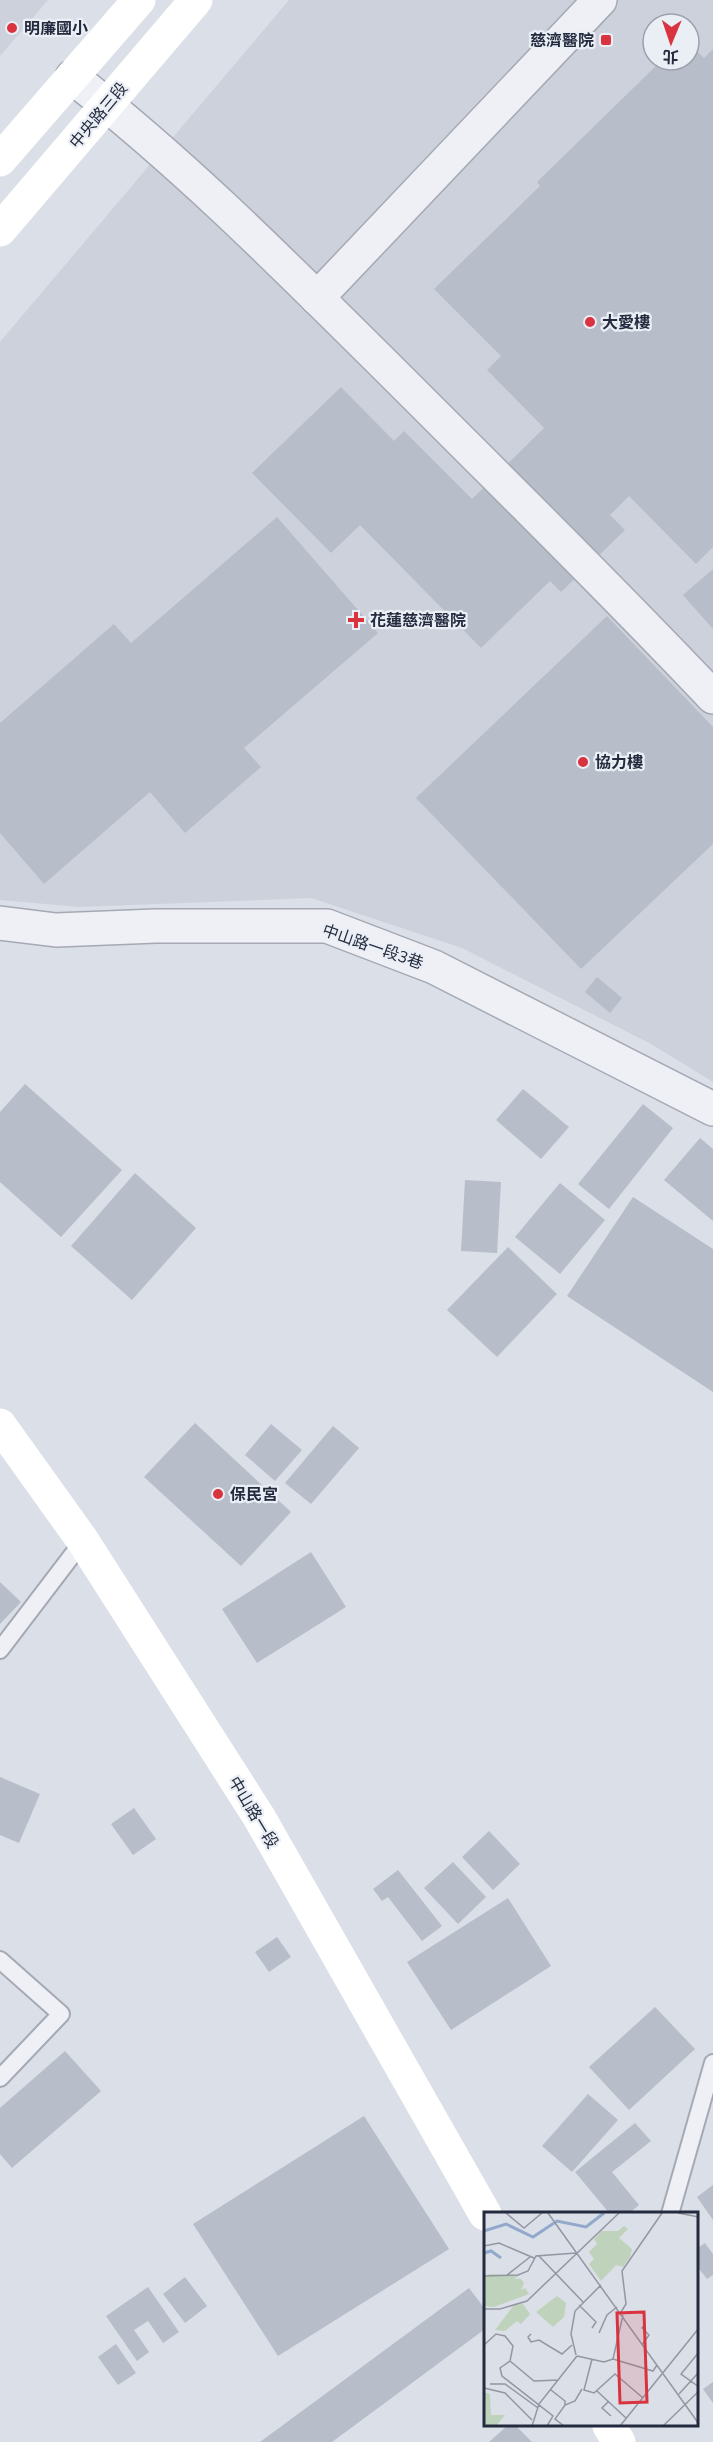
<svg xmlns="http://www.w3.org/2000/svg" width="713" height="2442" font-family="'Nunito Sans','Noto Sans TC',sans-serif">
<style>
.built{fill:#cdd1dc;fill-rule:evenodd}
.building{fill:#b8bdca}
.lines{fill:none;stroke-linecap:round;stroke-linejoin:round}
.lane-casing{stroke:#a4a9b4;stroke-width:20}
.street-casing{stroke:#a4a9b4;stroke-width:36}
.lane{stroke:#eef0f5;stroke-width:16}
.street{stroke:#eef0f5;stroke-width:33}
.secondary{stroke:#fff;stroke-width:33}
.poi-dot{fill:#d93340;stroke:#eaeef5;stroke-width:2}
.labels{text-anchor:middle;stroke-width:4.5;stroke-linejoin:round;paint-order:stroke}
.poi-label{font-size:16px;font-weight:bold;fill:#242b3e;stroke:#eaeef5;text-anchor:start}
.street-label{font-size:16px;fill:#242b3e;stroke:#eaeef5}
.inset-river{fill:none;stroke:#92a9cb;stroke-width:3}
.inset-road{fill:none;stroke:#9297a3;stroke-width:1.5}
.view{fill:#d93340;fill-opacity:0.15;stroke:#d93340;stroke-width:3}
.inset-edge{fill:none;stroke:#242b3e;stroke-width:3}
</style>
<rect width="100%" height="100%" fill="#dbdfe7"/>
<g class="built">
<path d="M 0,0 L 48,0 L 0,56 Z"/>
<path d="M 289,0 L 713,0 L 713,1082 L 651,1044 L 462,948 L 311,898 L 80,907 L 0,900 L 0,342 ZM 653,24 L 689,24 L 689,60 L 653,60 Z"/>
</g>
<g class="building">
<path d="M 689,43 L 704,58 L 713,49 L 713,547 L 696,564 L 629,496 L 610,515 L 625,530 L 561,592 L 550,581 L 481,648 L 360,525 L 331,553 L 252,473 L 341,387 L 394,441 L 404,431 L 472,499 L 544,428 L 487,370 L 501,356 L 434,289 L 540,186 L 537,182 L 662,60 L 689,60 Z"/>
<path d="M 277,517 L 378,633 L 244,748 L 261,767 L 185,833 L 150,792 L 44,884 L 0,833 L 0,723 L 114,624 L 131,643 Z"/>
<path d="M 713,569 L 713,629 L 683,595 Z"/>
<path d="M 607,616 L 713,727 L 713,844 L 581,969 L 416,798 Z"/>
<path d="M 597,977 L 622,998 L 610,1013 L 585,992 Z"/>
<path d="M 25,1084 L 122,1170 L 61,1237 L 0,1182 L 0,1112 Z"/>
<path d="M 523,1089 L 569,1127 L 541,1159 L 496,1120 Z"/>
<path d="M 643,1104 L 673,1128 L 609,1209 L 578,1184 Z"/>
<path d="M 700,1138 L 713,1149 L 713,1221 L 664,1180 Z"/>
<path d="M 135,1173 L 196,1228 L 132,1300 L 71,1246 Z"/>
<path d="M 465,1180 L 501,1182 L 497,1253 L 461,1251 Z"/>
<path d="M 560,1183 L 605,1220 L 560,1274 L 515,1237 Z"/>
<path d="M 633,1197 L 713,1249 L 713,1392 L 567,1296 Z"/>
<path d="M 508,1247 L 557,1294 L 497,1357 L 447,1310 Z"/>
<path d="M 195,1423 L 291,1512 L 241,1566 L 144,1477 Z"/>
<path d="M 271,1424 L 302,1450 L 275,1481 L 245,1455 Z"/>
<path d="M 333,1426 L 359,1448 L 311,1504 L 285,1483 Z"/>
<path d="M 311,1552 L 346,1607 L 257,1663 L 222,1609 Z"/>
<path d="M 0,1582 L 21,1602 L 0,1624 Z"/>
<path d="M 0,1777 L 40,1794 L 19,1843 L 0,1835 Z"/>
<path d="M 134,1808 L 156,1839 L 133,1855 L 111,1824 Z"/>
<path d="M 489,1831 L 520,1864 L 493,1890 L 462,1857 Z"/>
<path d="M 453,1862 L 486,1897 L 458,1924 L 424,1888 Z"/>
<path d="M 398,1870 L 442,1926 L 422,1941 L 388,1897 L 382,1901 L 373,1889 Z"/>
<path d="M 508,1898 L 551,1966 L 451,2030 L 407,1962 Z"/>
<path d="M 277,1937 L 291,1957 L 269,1972 L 255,1952 Z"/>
<path d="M 655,2007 L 695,2049 L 629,2110 L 589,2067 Z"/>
<path d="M 65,2051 L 101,2091 L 12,2168 L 0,2154 L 0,2108 Z"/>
<path d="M 588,2094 L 618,2120 L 572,2172 L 542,2146 Z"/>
<path d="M 364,2116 L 449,2249 L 278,2356 L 193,2224 Z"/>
<path d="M 635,2123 L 651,2141 L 612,2172 L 639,2205 L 628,2214 L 610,2214 L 575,2172 Z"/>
<path d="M 713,2185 L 713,2220 L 697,2197 Z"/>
<path d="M 705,2243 L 713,2254 L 713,2275 L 707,2279 L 696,2265 L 696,2249 Z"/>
<path d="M 185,2277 L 207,2306 L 185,2323 L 163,2294 Z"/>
<path d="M 148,2287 L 179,2332 L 163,2343 L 148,2321 L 134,2330 L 149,2352 L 137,2361 L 106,2316 Z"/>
<path d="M 469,2288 L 485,2309 L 485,2329 L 332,2442 L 260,2442 Z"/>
<path d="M 116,2344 L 136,2373 L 118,2385 L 98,2357 Z"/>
<path d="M 713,2382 L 713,2403 L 703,2389 Z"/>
<path d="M 507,2426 L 516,2426 L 532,2442 L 489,2442 Z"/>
</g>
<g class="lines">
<defs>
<g id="lane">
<path d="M 0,1650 L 83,1541"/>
<path d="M 0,1960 L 61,2014 L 0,2078"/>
<path d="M 670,2214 L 713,2063"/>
</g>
<g id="street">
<path d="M 72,77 C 189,168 293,274 398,378 C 504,484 610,588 713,697"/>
<path d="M 317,298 L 600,0"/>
<path d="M 0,923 L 56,930 L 156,926 L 327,926 L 434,967 L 713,1109"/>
</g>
</defs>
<use href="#lane" class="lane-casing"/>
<use href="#street" class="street-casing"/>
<use href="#lane" class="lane"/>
<use href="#street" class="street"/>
<g class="secondary">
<path d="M 0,160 L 139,0"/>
<path d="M 0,230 L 196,0"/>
<path d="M 0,1425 L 83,1541 L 259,1817 L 485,2214"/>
<path d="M 609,2426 L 619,2442"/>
</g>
</g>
<g class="poi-dot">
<circle cx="12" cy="28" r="6"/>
<rect x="600" y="34" width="12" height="12" rx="3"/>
<circle cx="590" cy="322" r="6"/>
<path d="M353 611h6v6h6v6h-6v6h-6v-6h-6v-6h6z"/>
<circle cx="583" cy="762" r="6"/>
<circle cx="218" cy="1494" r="6"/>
</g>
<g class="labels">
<g class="poi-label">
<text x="24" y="34">明廉國小</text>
<text x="594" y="46" text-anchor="end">慈濟醫院</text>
<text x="602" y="328">大愛樓</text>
<text x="370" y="626">花蓮慈濟醫院</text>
<text x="595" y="768">協力樓</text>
<text x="230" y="1500">保民宮</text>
</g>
<g class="street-label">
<text transform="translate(98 115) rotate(-50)" y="6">中央路三段</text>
<text transform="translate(373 946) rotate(19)" y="6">中山路一段3巷</text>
<text transform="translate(254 1812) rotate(59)" y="6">中山路一段</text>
</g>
</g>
<g transform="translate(484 2212)">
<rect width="214" height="214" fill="#dbdfe7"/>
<path d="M 140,14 L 144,17 L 135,26 L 148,37 L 146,45 L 139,55 L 132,53 L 117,69 L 105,52 L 110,47 L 105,40 L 113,32 L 110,27 L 118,19 L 134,19 ZM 6,62 L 36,63 L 30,67 L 37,67 L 40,71 L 37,78 L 41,76 L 45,82 L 10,95 L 0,94 L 0,65 ZM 73,84 L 82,91 L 80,105 L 69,115 L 52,100 ZM 39,92 L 46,102 L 37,112 L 33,109 L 21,119 L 11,118 L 30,93 ZM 0,180 L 6,182 L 7,203 L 21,203 L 12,214 L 0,214 Z" fill="#bfd2bb"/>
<path class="inset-river" d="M 0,19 L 22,12 L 49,25 L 73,9 L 102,15 L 120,1M 0,41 L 7,39 L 17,46"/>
<path class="inset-road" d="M 22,1 L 40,16 L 58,1M 64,1 L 215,212M 194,1 L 215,5M 0,34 L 15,31 L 50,46M 55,44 L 99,90M 23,63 L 46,45M 0,64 L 34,63 L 44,59 L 52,44 L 92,41M 95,93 L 112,110 L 108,116M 0,97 L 16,97 L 43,89 L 135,1M 137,100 L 142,92 L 138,59 L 178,1M 115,121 L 123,103 L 133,95M 47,122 L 44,125 L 47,130 L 55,128 L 78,142 L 88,133M 0,133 L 12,122 L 21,124 L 29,134 L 26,149 L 50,169 L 74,168 L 93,144M 158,133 L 165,123 L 158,116 L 161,112M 215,140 L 197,162 L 215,175M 92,143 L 87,122 L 91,99 L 117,73M 93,144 L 120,150 L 129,147M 108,147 L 100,178 L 110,181 L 131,162 L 159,186M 129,147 L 169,159 L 173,153M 129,147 L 139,103M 26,149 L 16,156 L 18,164 L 69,204 L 63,214M 6,172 L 21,172 L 54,196M 0,176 L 21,181 L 48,208M 67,178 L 81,189 L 81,193M 113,179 L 142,206M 195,182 L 215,160M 125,189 L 118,196 L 127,204M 48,214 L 55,192 L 74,168M 80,214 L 71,207 L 81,193 L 91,189 L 98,177M 136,214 L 215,116M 179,214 L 215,179"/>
<path class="view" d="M 160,100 L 163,190 L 136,191 L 133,101 Z"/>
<rect width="214" height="214" class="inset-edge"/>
</g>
<g transform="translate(671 42) rotate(182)"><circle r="28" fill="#eaeef5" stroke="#9ba0ac" stroke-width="1.5"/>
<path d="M0-4.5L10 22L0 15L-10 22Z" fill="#d93340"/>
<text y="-9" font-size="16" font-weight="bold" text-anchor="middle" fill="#242b3e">北</text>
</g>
</svg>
